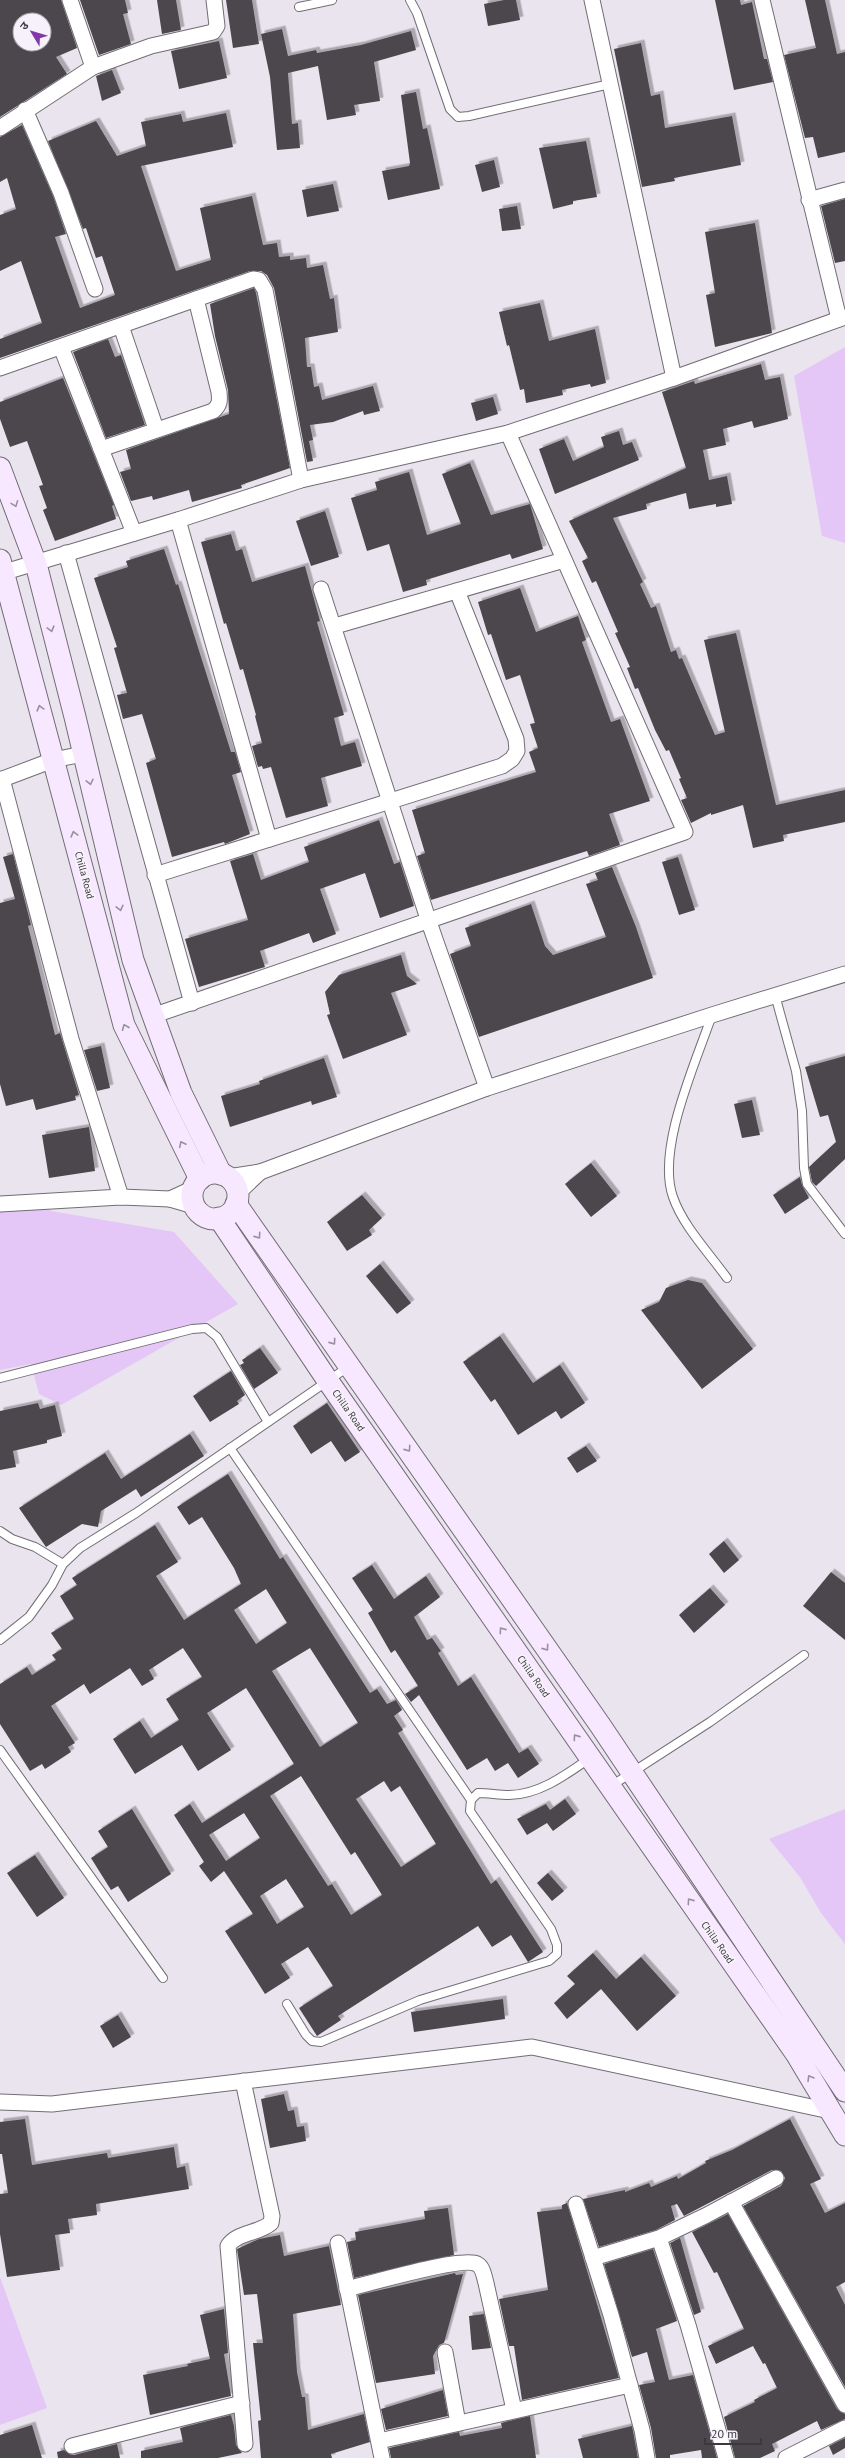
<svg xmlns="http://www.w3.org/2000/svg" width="845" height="2458" font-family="'PT Sans','Noto Sans Devanagari',sans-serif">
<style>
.green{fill:#e4c7f7}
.building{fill:#4b474e;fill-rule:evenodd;filter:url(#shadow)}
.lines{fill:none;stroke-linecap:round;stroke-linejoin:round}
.service-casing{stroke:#726d75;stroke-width:10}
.minor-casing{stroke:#726d75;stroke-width:17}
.secondary-casing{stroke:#726d75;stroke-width:23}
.service{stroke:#fff;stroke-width:8}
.minor{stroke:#fff;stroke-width:15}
.secondary{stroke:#f7e8ff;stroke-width:21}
.oneway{stroke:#99909e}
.labels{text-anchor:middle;stroke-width:4;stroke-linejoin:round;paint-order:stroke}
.street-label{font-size:10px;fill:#3b393d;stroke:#f7f1fb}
</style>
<defs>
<filter id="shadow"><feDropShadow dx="3.5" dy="-3.5" stdDeviation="0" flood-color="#0004"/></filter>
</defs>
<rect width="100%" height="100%" fill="#eae4ee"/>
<g class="green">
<path d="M 845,347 L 845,543 L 822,536 L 794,376 Z"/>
<path d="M 42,1201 L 51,1211 L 174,1232 L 238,1304 L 61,1405 L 39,1394 L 31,1364 L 0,1370 L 0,1207 Z"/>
<path d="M 845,1809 L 845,1944 L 821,1913 L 800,1877 L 769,1839 Z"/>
<path d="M 0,2277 L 47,2408 L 0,2425 Z"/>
</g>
<g class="building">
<path d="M 0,0 L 61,0 L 77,48 L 56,57 L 67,74 L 0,117 ZM 20,20 L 44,20 L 44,44 L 20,44 Z"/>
<path d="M 80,0 L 125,0 L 128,13 L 123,14 L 131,44 L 99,55 Z"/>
<path d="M 157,0 L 176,0 L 181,30 L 162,34 Z"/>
<path d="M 226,0 L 252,0 L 259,44 L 233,48 Z"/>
<path d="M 504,0 L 516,0 L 520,20 L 488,26 L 484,4 Z"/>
<path d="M 715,0 L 740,0 L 741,5 L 752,2 L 764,59 L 767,59 L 773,82 L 734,90 Z"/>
<path d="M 805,0 L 825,0 L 837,54 L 845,52 L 845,152 L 818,158 L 813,137 L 805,138 L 784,55 L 816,48 Z"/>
<path d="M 282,29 L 288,56 L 316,50 L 317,53 L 361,45 L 411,31 L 416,50 L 374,62 L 380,101 L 354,105 L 356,115 L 327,120 L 318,66 L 288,73 L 292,124 L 298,123 L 300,148 L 277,150 L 270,77 L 261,34 Z"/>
<path d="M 219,41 L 227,78 L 179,89 L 171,51 Z"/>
<path d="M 641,43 L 651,96 L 660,94 L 665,128 L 732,116 L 741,165 L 674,178 L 675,181 L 642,187 L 614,49 Z"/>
<path d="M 112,70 L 121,93 L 102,101 L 96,76 Z"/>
<path d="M 416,92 L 423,129 L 427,128 L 440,189 L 388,200 L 382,171 L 409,166 L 410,163 L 401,95 Z"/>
<path d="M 226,113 L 233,147 L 141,166 L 176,271 L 211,260 L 200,208 L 252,196 L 263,245 L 277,243 L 279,257 L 290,256 L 290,260 L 306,258 L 307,268 L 323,265 L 330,299 L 334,298 L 338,332 L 305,338 L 307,367 L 311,367 L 314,387 L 319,386 L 322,400 L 373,386 L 380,411 L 364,415 L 363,411 L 333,422 L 310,425 L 313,440 L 309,441 L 313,461 L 307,462 L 274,288 L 267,275 L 261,271 L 250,271 L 0,358 L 0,339 L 42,323 L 21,261 L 0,271 L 0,215 L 16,209 L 7,178 L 0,182 L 0,137 L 22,125 L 53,196 L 66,234 L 55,237 L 80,308 L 115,295 L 102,256 L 96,258 L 86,228 L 83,229 L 48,141 L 96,121 L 117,156 L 146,146 L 141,122 L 181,114 L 183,122 Z"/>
<path d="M 586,141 L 597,197 L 573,201 L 573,204 L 553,209 L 539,148 Z"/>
<path d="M 494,160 L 500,187 L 482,192 L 475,165 Z"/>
<path d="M 333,184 L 339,211 L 307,217 L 302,190 Z"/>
<path d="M 845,199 L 845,261 L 835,263 L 821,206 Z"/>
<path d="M 517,206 L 521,229 L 502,231 L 499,209 Z"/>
<path d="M 755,223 L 772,333 L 715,347 L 706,295 L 715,293 L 705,232 Z"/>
<path d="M 254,288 L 256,293 L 290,468 L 241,485 L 242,488 L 192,502 L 189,490 L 153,500 L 152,496 L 131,501 L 120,472 L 131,469 L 126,450 L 229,414 L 228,390 L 215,336 L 210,304 Z"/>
<path d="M 540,303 L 549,341 L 595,329 L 606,383 L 591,387 L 590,384 L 562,390 L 563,395 L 526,403 L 524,389 L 520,390 L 509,345 L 507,346 L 499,312 Z"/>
<path d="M 108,339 L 115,357 L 121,355 L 145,425 L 106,438 L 73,352 Z"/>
<path d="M 761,364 L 765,380 L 780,377 L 788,419 L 754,428 L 752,421 L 723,429 L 726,445 L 703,450 L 709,480 L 727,476 L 732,504 L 716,507 L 716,504 L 689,509 L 686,493 L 646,504 L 647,509 L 613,518 L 643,582 L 640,584 L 651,608 L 656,606 L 671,652 L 676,650 L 679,659 L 682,658 L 715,735 L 725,732 L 704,640 L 736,633 L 776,805 L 845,790 L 845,822 L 783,835 L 784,841 L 753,848 L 743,805 L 711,815 L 711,813 L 691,823 L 681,800 L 687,798 L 679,779 L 681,778 L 669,750 L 666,751 L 655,730 L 638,688 L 635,689 L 627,668 L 630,667 L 615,633 L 618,632 L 596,581 L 592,583 L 582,561 L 588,558 L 569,521 L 686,468 L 662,392 L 694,381 L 695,384 Z"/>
<path d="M 63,378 L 114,505 L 112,506 L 116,519 L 55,541 L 43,510 L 47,508 L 39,486 L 43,485 L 27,441 L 10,447 L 0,419 L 0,402 Z"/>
<path d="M 493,397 L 498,414 L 476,421 L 471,403 Z"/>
<path d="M 619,431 L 623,445 L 632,442 L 639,460 L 555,494 L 539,449 L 564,439 L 573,461 L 604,447 L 601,437 Z"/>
<path d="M 470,463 L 491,515 L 530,504 L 543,549 L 512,559 L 510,554 L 426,580 L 427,585 L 403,592 L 389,544 L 367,551 L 351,498 L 377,490 L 375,482 L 409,472 L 427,535 L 461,524 L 442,474 Z"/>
<path d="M 325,511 L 339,557 L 311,566 L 296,521 Z"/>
<path d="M 231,534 L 236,551 L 242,549 L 252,582 L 305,566 L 320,621 L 317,622 L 344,715 L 334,718 L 341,746 L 355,742 L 362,766 L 321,778 L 328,806 L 286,818 L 271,767 L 263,769 L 262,766 L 258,767 L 252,746 L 262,743 L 255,716 L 256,715 L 243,669 L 240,670 L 226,623 L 224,624 L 201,542 Z"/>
<path d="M 164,549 L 176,585 L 178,584 L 231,752 L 235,752 L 241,772 L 232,775 L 250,834 L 225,844 L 224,842 L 172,857 L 146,763 L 156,759 L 142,714 L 123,719 L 117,695 L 127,693 L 114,648 L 117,647 L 94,578 L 128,567 L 126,561 Z"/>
<path d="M 520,588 L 536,632 L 578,616 L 586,640 L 582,642 L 611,722 L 620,719 L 650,801 L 609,814 L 620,845 L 589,856 L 587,851 L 431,900 L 417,856 L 425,853 L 412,810 L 536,772 L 529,752 L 538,748 L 530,724 L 535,723 L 520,675 L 506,680 L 491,634 L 488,635 L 478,602 Z"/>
<path d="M 379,820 L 394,864 L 400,862 L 414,906 L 380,918 L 365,873 L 320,889 L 336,934 L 313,943 L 309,933 L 260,951 L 265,967 L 199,987 L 185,939 L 248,920 L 230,861 L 253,854 L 261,880 L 309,862 L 304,847 Z"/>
<path d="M 13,854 L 31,925 L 28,926 L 55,1035 L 60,1033 L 79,1095 L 75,1096 L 76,1100 L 36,1110 L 33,1099 L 6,1106 L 0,1084 L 0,903 L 15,899 L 3,857 Z"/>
<path d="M 678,857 L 695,910 L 679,915 L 662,862 Z"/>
<path d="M 612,867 L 636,927 L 653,978 L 479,1037 L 450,954 L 471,946 L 465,928 L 531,904 L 545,946 L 553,955 L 606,937 L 586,884 L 598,880 L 595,873 Z"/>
<path d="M 401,955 L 407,976 L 417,984 L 391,993 L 407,1035 L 343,1059 L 327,1015 L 330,1014 L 325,992 L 339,975 Z"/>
<path d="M 101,1046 L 110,1088 L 97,1091 L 84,1050 Z"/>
<path d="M 845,1056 L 845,1159 L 816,1186 L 812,1182 L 809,1167 L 836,1142 L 828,1115 L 820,1117 L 805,1067 Z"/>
<path d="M 324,1058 L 337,1097 L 312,1105 L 311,1101 L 230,1127 L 221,1096 L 260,1084 L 259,1081 Z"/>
<path d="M 752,1100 L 760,1135 L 742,1138 L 734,1104 Z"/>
<path d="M 89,1127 L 95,1171 L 49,1178 L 42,1135 Z"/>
<path d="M 591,1163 L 617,1196 L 591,1217 L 565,1184 Z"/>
<path d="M 800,1177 L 802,1185 L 809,1198 L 785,1214 L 773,1195 Z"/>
<path d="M 362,1195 L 382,1218 L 369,1230 L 372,1235 L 347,1251 L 327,1222 Z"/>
<path d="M 380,1264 L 411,1303 L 397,1314 L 366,1276 Z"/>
<path d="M 688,1280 L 702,1283 L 753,1349 L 702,1389 L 641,1310 L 659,1302 L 666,1288 Z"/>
<path d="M 500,1336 L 533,1383 L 560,1365 L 585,1403 L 561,1419 L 556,1411 L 518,1435 L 495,1399 L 491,1402 L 463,1362 Z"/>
<path d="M 260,1348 L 278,1373 L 254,1389 L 240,1365 L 244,1363 L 242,1360 Z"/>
<path d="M 231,1371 L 245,1395 L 237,1401 L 239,1404 L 210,1422 L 193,1396 Z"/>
<path d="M 38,1403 L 40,1409 L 55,1405 L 62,1436 L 47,1440 L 47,1443 L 13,1451 L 16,1467 L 0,1470 L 0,1411 Z"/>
<path d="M 327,1403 L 360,1452 L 345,1462 L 331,1441 L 311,1454 L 293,1426 Z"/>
<path d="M 190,1434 L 204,1456 L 141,1497 L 136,1489 L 101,1511 L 98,1527 L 82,1524 L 46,1547 L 19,1508 L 105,1453 L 121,1479 Z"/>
<path d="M 586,1446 L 597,1461 L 577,1473 L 567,1458 Z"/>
<path d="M 228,1474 L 280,1559 L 283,1557 L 370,1693 L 377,1689 L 387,1704 L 396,1700 L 402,1710 L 394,1716 L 403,1730 L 398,1733 L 491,1884 L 496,1880 L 543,1952 L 528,1962 L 511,1935 L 492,1947 L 478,1926 L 338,2016 L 341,2020 L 317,2036 L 299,2008 L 333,1986 L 308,1947 L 281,1964 L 290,1978 L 265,1994 L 225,1931 L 253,1914 L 224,1871 L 211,1882 L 199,1866 L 204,1862 L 174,1815 L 190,1804 L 202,1823 L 294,1764 L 246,1688 L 207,1713 L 231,1750 L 198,1771 L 182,1745 L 135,1774 L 113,1739 L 140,1721 L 151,1738 L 179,1720 L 166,1699 L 202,1677 L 183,1648 L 149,1670 L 154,1679 L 142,1686 L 130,1668 L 90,1694 L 84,1684 L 51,1706 L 75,1743 L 68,1747 L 71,1752 L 45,1769 L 42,1764 L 30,1771 L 0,1724 L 0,1684 L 27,1667 L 32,1675 L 56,1660 L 52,1655 L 62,1649 L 51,1633 L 74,1619 L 60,1596 L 77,1585 L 72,1578 L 155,1525 L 178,1562 L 156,1576 L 184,1620 L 241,1584 L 234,1568 L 202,1517 L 189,1525 L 177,1507 ZM 266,1589 L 287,1623 L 256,1644 L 234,1610 ZM 310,1648 L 358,1723 L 320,1747 L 272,1671 ZM 301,1776 L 351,1855 L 355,1852 L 382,1895 L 351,1915 L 332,1884 L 328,1886 L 270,1796 ZM 384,1781 L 391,1792 L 400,1786 L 436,1844 L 401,1867 L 356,1799 ZM 244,1813 L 260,1838 L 226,1861 L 209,1835 ZM 286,1879 L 304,1907 L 277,1924 L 260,1896 Z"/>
<path d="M 724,1541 L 739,1560 L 724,1573 L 709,1554 Z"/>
<path d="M 372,1565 L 394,1599 L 426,1576 L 440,1597 L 414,1617 L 427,1640 L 432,1638 L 441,1651 L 438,1653 L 458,1686 L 471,1677 L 519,1753 L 528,1748 L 539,1764 L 518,1778 L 508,1763 L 495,1771 L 487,1758 L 467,1770 L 419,1695 L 411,1702 L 405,1694 L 418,1686 L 395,1650 L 391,1653 L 368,1613 L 373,1610 L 352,1578 Z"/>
<path d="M 831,1572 L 845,1583 L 845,1640 L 803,1606 Z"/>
<path d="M 710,1588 L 725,1605 L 694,1633 L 679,1615 Z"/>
<path d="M 565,1799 L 576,1814 L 553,1831 L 547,1823 L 527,1835 L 517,1819 L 546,1804 L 550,1810 Z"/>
<path d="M 132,1809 L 171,1874 L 128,1902 L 118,1886 L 111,1890 L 91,1858 L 108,1847 L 98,1831 Z"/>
<path d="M 35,1855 L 64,1898 L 37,1917 L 7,1873 Z"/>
<path d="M 548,1873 L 564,1891 L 552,1901 L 537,1883 Z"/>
<path d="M 593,1953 L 616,1979 L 641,1957 L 676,1996 L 637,2031 L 601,1989 L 567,2019 L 554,2003 L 575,1984 L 567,1976 Z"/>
<path d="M 503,1999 L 505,2019 L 414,2032 L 411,2012 Z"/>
<path d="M 118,2015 L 131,2037 L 113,2048 L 100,2026 Z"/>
<path d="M 284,2094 L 288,2111 L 294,2110 L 297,2127 L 304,2126 L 306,2141 L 270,2148 L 261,2099 Z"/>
<path d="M 25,2119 L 32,2165 L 107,2153 L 108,2158 L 174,2147 L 177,2168 L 185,2166 L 189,2189 L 96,2204 L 97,2215 L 68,2219 L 70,2233 L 55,2235 L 60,2270 L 7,2277 L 0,2234 L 0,2194 L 8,2193 L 2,2154 L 0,2154 L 0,2122 Z"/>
<path d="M 790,2119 L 821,2179 L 810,2184 L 825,2213 L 845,2203 L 845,2282 L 836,2287 L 845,2305 L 845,2387 L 743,2206 L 781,2186 L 785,2178 L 781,2171 L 772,2170 L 684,2216 L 677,2204 L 671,2206 L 675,2220 L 656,2230 L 599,2247 L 583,2199 L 625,2190 L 625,2192 L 649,2183 L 651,2187 L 677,2176 L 678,2179 L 706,2163 L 705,2161 L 732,2150 Z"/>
<path d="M 567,2203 L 619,2378 L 522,2400 L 514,2346 L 509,2346 L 499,2299 L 548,2290 L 537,2212 L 562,2209 L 562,2205 Z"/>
<path d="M 448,2208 L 454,2255 L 354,2278 L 347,2242 L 356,2240 L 355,2232 L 425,2219 L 424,2211 Z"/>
<path d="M 728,2214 L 837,2409 L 845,2414 L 845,2419 L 821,2430 L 817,2421 L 772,2444 L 775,2451 L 760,2458 L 735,2458 L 724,2417 L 755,2402 L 754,2400 L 777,2388 L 765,2363 L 763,2364 L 753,2346 L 716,2364 L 708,2346 L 744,2329 L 717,2272 L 714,2273 L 692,2232 Z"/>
<path d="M 280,2235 L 284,2256 L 329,2246 L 341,2305 L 293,2314 L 297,2372 L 302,2397 L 305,2397 L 308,2430 L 364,2414 L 370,2442 L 331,2454 L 332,2458 L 261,2458 L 258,2421 L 261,2420 L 253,2343 L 263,2343 L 257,2294 L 244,2295 L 237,2249 L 259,2239 Z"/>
<path d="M 680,2238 L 701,2312 L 694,2315 L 670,2243 Z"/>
<path d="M 653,2249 L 677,2321 L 656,2329 L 669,2380 L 693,2375 L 717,2458 L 702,2458 L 701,2450 L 670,2455 L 670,2458 L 656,2458 L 651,2428 L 639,2385 L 655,2382 L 647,2352 L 632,2357 L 604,2264 Z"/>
<path d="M 455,2273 L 456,2275 L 463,2274 L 444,2343 L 439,2345 L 433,2356 L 435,2374 L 376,2383 L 358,2295 Z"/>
<path d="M 224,2309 L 228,2353 L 224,2354 L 231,2396 L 150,2415 L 143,2375 L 188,2366 L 187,2364 L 210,2359 L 200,2315 Z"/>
<path d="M 484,2314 L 491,2348 L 472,2350 L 469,2316 Z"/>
<path d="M 443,2390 L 448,2416 L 386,2430 L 381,2409 Z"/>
<path d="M 231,2415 L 234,2426 L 236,2445 L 242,2453 L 218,2458 L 141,2458 L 141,2451 L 183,2442 L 180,2428 Z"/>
<path d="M 530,2416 L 536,2458 L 391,2458 L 389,2448 L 459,2432 L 460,2436 L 502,2428 L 501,2423 Z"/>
<path d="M 32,2425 L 42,2458 L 0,2458 L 0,2435 Z"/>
<path d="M 632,2426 L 638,2458 L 583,2458 L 578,2439 Z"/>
<path d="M 845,2438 L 845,2448 L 833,2455 L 829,2446 Z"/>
<path d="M 117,2444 L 120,2458 L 58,2458 L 57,2452 L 64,2450 L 69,2454 L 74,2455 Z"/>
</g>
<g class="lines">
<defs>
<g id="service">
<path d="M 410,0 L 417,13 L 450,109 L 458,117 L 469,116 L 610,84"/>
<path d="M 299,7 L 332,0"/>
<path d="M 775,995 L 796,1071 L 802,1111 L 804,1168 L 807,1184 L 845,1234"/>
<path d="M 712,1015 C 696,1062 656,1149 673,1197 C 683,1226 709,1253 727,1278"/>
<path d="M 0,1378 L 192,1329 L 206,1328 L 217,1337 L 268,1422"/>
<path d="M 230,1448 L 471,1800"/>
<path d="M 0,1531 L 12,1539 L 35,1547 L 63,1564"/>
<path d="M 0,1640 L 29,1617 L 52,1585 L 63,1564 L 80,1548 L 136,1513 L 348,1367"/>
<path d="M 0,1750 L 163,1978"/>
<path d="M 611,1786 L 710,1722 L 804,1655"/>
<path d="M 287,2004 L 306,2035 L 312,2041 L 321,2042 L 420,2000 L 549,1961 L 557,1954 L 557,1945 L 551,1929 L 470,1811 L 471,1800 L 478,1793 C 488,1793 499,1795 509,1795 C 539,1795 567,1774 590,1758"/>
</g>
<g id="minor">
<path d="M 70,0 L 93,67"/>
<path d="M 592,0 L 674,378"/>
<path d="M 762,0 L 839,319"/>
<path d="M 25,110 L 61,193 L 95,289"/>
<path d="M 0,128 L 93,67 L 151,46 L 213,32 L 217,26 L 214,0"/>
<path d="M 809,200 L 845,190"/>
<path d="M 121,326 L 156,429"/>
<path d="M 61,347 L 134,533"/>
<path d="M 0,368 L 253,279 L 259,280 L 265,290 L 301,480"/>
<path d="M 101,449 L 213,411 C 220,405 220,401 219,392 L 196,299"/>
<path d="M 178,520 L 269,839"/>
<path d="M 66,553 L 192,1003"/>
<path d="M 5,572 L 178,520 L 301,480 L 508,433 L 674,378 L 845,317"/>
<path d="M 321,589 L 429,922 L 487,1088"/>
<path d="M 335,626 L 564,560"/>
<path d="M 2,779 L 71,1039 L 121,1197"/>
<path d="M 0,780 L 53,760 L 83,754"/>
<path d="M 155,875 L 502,766 L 512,759 L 517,751 L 516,739 L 457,591"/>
<path d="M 152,1016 L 685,832 L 508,433"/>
<path d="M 260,1172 L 487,1088 L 712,1015 L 845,974"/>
<path d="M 228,1177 L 260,1172 L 237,1194"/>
<path d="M 194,1188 L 170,1199 L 194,1206"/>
<path d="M 0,1204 L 121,1197 L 170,1199"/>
<path d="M 243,2081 L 272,2216 L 271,2223 C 258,2234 237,2232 228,2246 L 245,2444"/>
<path d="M 0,2102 L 52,2104 L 532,2047 L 830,2111"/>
<path d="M 731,2202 L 845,2405"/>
<path d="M 576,2204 L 611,2315 L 642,2430 L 647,2458"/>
<path d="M 659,2238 L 688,2325 L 726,2458"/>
<path d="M 338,2243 L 382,2458"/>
<path d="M 593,2258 L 659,2238 L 705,2216 L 776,2178"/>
<path d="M 347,2289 C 367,2284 463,2256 477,2264 C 483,2267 484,2276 486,2283 L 514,2410"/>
<path d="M 445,2352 L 458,2423"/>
<path d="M 379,2441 L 630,2385"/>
<path d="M 72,2446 L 242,2403"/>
<path d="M 786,2458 L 845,2428"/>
</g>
<g id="secondary">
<path d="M 0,468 L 36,564 L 75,717 L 133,960 L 181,1093 L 221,1174"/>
<path d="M 0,560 L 124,1025 L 200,1179"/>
<circle cx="215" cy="1196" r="23"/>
<path d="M 236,1204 L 600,1725 L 845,2091"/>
<path d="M 219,1218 L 328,1381 L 797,2055 L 845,2135"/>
</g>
</defs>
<use href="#service" class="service-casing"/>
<use href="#minor" class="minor-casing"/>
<use href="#secondary" class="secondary-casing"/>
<use href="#service" class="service"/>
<use href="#minor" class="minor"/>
<use href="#secondary" class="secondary"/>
</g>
<defs><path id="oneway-chevron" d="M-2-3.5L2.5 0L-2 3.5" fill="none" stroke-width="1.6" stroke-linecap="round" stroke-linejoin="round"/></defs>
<g class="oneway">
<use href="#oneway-chevron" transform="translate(15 504) rotate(69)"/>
<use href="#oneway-chevron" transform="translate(51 629) rotate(75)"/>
<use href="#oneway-chevron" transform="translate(40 708) rotate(-105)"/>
<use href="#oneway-chevron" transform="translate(90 782) rotate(77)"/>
<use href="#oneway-chevron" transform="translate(74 834) rotate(-105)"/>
<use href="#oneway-chevron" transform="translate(120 908) rotate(76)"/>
<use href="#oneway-chevron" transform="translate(125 1027) rotate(-112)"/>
<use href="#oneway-chevron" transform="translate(182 1144) rotate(-116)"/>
<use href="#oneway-chevron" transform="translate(258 1236) rotate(55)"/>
<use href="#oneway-chevron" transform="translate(333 1342) rotate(55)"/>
<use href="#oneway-chevron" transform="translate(408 1449) rotate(55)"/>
<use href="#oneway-chevron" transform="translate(502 1630) rotate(-125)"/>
<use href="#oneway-chevron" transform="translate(546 1648) rotate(55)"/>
<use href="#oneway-chevron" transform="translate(576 1737) rotate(-125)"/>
<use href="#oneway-chevron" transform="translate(690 1901) rotate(-125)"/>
<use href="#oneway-chevron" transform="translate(810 2078) rotate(-121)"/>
</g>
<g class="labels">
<g class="street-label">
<text transform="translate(85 875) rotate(75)" y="4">Chilla Road</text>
<text transform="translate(349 1410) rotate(55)" y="4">Chilla Road</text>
<text transform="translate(534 1676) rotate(55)" y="4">Chilla Road</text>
<text transform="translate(718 1942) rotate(55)" y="4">Chilla Road</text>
</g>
</g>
<g transform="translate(32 32) rotate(308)"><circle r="19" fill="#f7f1fb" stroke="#aca7af"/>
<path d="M0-3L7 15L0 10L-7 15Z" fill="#8338a9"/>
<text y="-6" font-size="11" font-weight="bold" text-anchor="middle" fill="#3b393d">उ</text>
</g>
<path d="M705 2438v6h56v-6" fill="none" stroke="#3b393d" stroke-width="2"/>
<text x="711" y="2438" font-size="12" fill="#3b393d" stroke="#f7f1fb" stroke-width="3" paint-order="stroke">20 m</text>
</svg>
